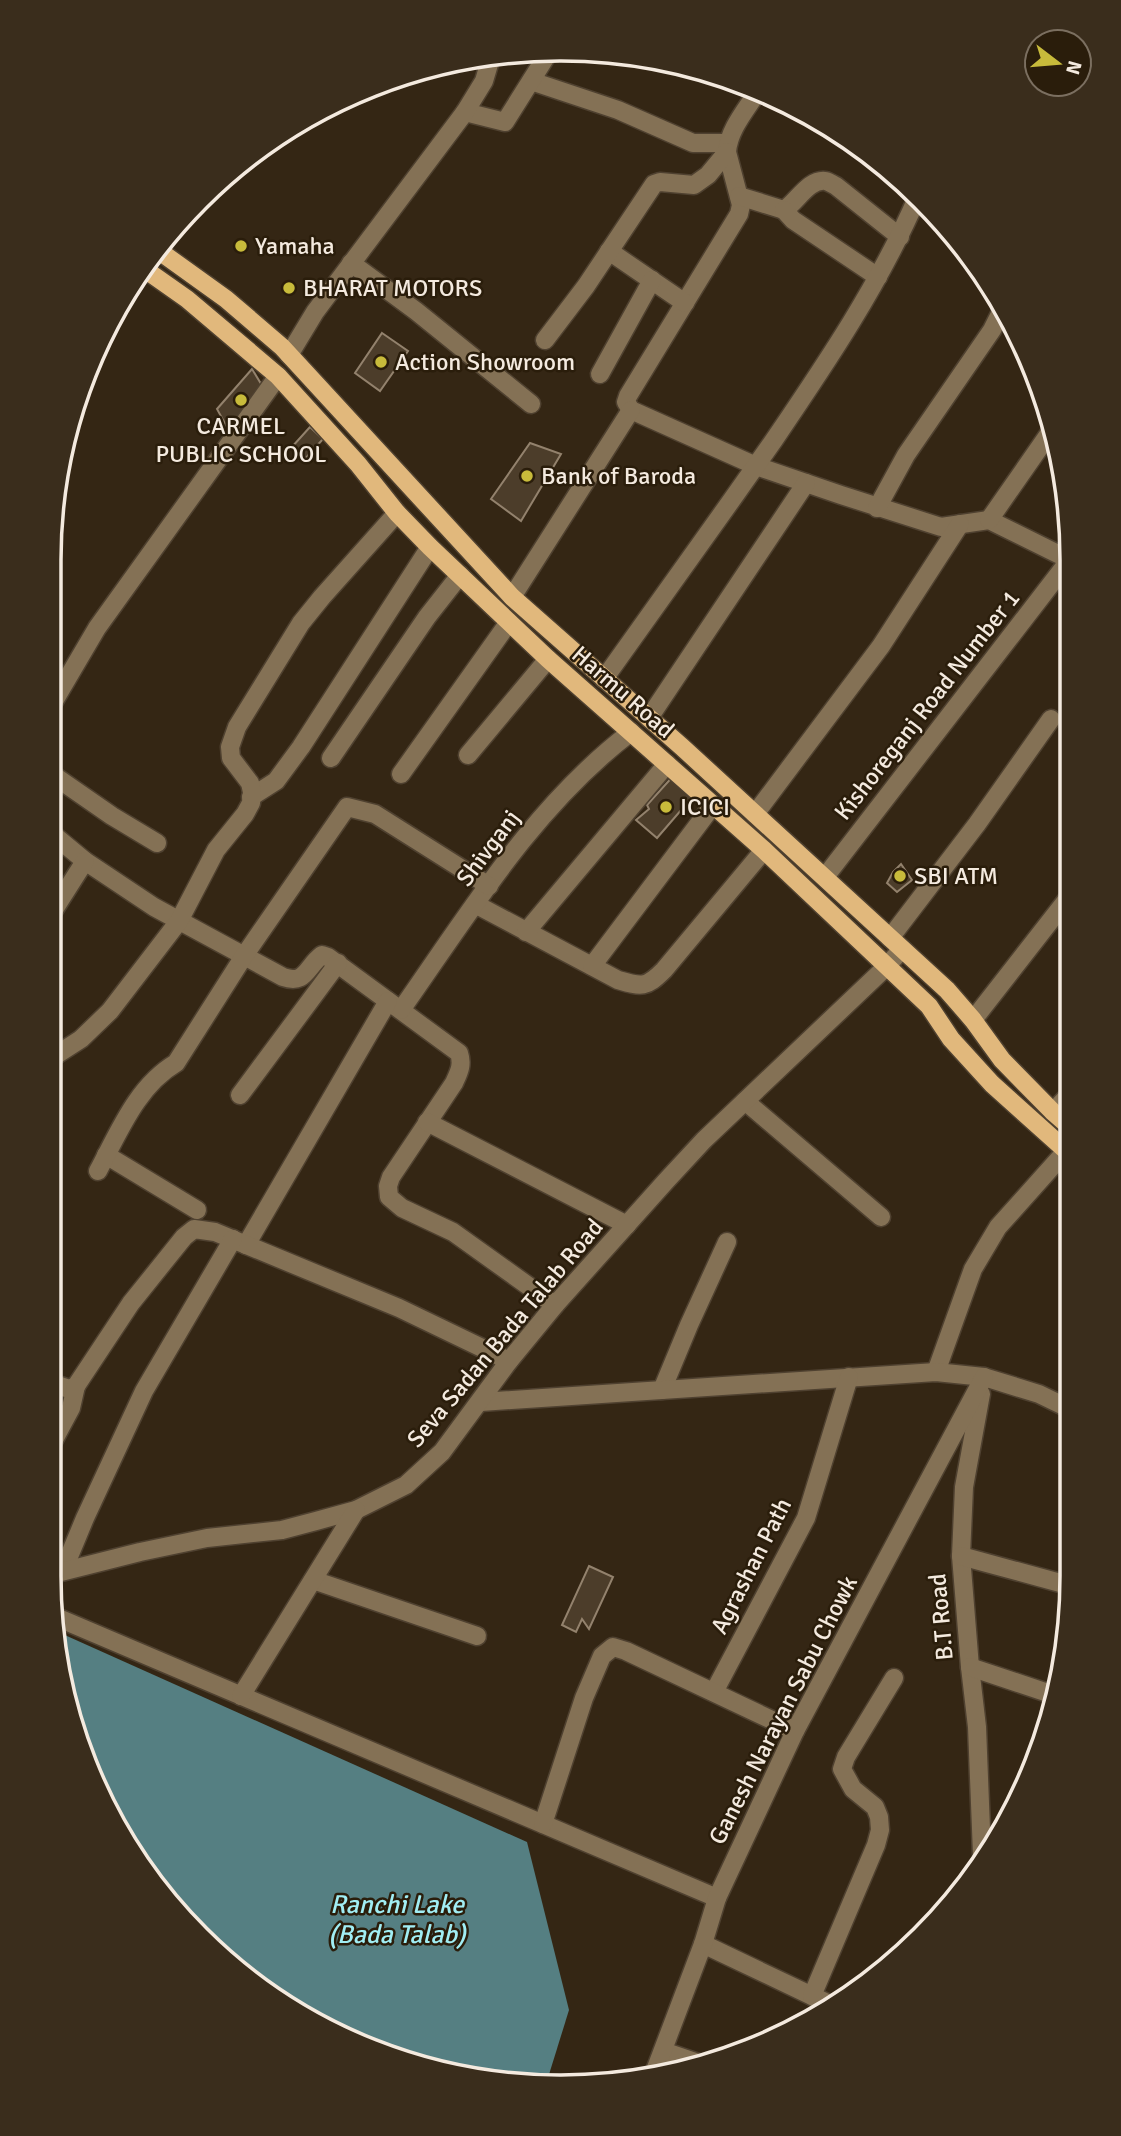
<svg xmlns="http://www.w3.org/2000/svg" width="1121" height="2136" font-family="Signika,sans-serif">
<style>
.water{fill:#557f82}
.building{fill:#4c3d2a;stroke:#93826d;stroke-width:2}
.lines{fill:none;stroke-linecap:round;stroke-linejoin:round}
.minor-casing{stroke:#4f4130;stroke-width:21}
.major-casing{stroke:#4f4130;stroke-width:21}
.minor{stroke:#847155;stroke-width:18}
.major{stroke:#e1b87c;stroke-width:18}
.poi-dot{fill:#c8bb3b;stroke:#2a1d0b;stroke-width:2.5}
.labels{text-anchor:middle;stroke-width:5;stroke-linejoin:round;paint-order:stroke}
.poi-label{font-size:24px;fill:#f4eadf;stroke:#2a1d0b;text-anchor:start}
.street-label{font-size:24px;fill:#f4eadf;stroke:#2a1d0b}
.water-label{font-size:26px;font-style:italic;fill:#a1eef4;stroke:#2a1d0b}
.rim{fill:none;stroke:#f4eadf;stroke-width:3.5}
</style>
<rect width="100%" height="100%" fill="#342614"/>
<path class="water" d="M 58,1632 L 527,1842 L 569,2010 L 547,2081 L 429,2070 L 277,2001 L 155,1887 L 76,1740 Z"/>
<g class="building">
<path d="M 382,333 L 408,351 L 380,391 L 355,373 Z"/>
<path d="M 252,369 L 266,392 L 229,431 L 217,409 Z"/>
<path d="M 310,427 L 323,439 L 304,460 L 291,448 Z"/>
<path d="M 530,443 L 561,454 L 521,521 L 491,499 Z"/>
<path d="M 675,774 L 695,794 L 657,838 L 636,820 L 649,809 L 647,805 Z"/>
<path d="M 901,864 L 912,880 L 897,892 L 887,883 L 893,872 Z"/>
<path d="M 589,1566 L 613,1577 L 589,1629 L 582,1619 L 576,1632 L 562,1625 Z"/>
</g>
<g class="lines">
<defs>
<g id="minor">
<path d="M 531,81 L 618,110 L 693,143 L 728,143"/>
<path d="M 758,91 C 746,110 729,129 727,152 L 741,205 L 739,214 L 628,396 L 626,402 L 631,410 L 756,466 L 841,495 L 941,527 L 989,520 L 1068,559"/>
<path d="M 465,112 L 505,122 L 549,52"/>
<path d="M 739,196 L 784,210 C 796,203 809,178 826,181 C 829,182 832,184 836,186 L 900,237"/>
<path d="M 784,210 L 793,220 L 878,277"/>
<path d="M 609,251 L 685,303"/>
<path d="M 351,263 L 416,311 L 531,404"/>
<path d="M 545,340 L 586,286 L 654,184 L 660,182 L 694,185 L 708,175 L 727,152"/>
<path d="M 289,355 L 315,312 L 465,112 L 484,81 L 492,54"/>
<path d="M 600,374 L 652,280"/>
<path d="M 877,508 L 906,455 L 992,330 L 1003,308"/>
<path d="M 989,520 L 1051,431"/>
<path d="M 512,597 L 631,410"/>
<path d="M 604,679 C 661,599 718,520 774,440 C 827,362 879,285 917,198"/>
<path d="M 50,708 L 97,628 L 278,376"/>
<path d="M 649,718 L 806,483"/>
<path d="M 468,755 L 548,659"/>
<path d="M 331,758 L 427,617 L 460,575"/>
<path d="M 50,773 L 112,816 L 157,843"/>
<path d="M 401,774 L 509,622"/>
<path d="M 251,797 L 276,781 L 301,747 L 430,547"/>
<path d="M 755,814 L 881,646 L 960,524"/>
<path d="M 50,832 L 85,861 L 154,907 L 283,977 C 306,985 306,967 322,955 L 328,957 L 459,1053 C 463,1065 459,1072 454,1083 L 391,1177 L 388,1186 L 389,1197 L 402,1208 L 453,1232 L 555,1305"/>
<path d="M 825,877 L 1068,562"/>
<path d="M 475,904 L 618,980 C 642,987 646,988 664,970 L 764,850"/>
<path d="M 50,916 L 85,861"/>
<path d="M 526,932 L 667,764"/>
<path d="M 890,938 L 977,824 L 1051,719"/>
<path d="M 592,966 L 713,805"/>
<path d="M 401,1010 C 470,912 534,806 631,732"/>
<path d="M 973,1020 L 1069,897"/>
<path d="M 50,1059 L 81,1039 L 110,1011 L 179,921 L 216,850 L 245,814 L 251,803 L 252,792 L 250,783 L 231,758 L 230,747 L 237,727 L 301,623 L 322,597 L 397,513"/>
<path d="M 240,1095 L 338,963"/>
<path d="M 745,1101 L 881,1217"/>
<path d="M 1053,1112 L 1069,1095"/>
<path d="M 427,1122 L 627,1225"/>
<path d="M 106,1155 L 197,1210"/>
<path d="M 98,1171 C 119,1132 137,1086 176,1063 L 244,956 L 347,807 L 375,814 L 489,886"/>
<path d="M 246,1245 L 388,1001"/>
<path d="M 936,1372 L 973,1269 L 998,1227 L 1066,1151"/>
<path d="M 49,1382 L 69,1389 L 76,1386 L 131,1303 L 184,1237 L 194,1229 L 215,1232 L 399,1308 L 509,1361"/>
<path d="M 662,1390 L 689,1325 L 727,1242"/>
<path d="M 981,1394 L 964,1487 L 961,1556 L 970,1667 L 977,1727 L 982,1854"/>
<path d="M 481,1402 L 936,1372 L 984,1377 L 1039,1394 L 1070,1409"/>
<path d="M 49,1449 L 71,1408 L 76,1386"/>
<path d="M 961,1556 L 1064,1584"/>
<path d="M 63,1571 L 85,1518 L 144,1391 L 233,1239"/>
<path d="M 49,1575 L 140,1552 L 207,1538 L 282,1530 L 316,1521 L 356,1510 L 406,1485 L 442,1452 L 509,1361 L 555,1305 L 666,1181 L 704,1140 L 886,967 L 902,949"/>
<path d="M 313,1580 L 477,1636"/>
<path d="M 56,1617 L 717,1898"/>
<path d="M 970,1667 L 1057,1696"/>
<path d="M 714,1692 L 806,1518 L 849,1377"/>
<path d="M 241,1696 L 356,1510"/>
<path d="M 543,1824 L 584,1698 L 602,1656 L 613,1647 L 626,1651 L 795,1731"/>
<path d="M 703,1944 L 829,2004"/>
<path d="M 812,1996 L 876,1845 L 880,1830 L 879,1817 L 875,1807 L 853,1789 L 842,1769 L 846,1757 L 894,1678"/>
<path d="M 663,2051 L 704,2065"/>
<path d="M 653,2076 L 703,1944 L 717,1898 L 795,1731 L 984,1377"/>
</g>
<g id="major">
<path d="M 155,248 L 226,299 L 282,347 L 512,597 L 682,747 L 947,990 L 973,1020 L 1002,1060 L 1053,1112 L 1069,1126"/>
<path d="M 143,268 L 187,299 L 278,376 L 358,464 L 397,513 L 430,547 L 548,659 L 764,850 L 929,1006 L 951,1039 L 992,1084 L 1070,1154"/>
</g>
</defs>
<use href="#minor" class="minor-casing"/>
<use href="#major" class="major-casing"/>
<use href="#minor" class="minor"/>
<use href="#major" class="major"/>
</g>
<g class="poi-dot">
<circle cx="241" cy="246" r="7"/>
<circle cx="289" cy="288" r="7"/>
<circle cx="381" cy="362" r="7"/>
<circle cx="241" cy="400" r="7"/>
<circle cx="527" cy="476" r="7"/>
<circle cx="666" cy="807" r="7"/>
<circle cx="900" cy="876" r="7"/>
</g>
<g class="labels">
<g class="poi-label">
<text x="255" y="254">Yamaha</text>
<text x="303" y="296">BHARAT MOTORS</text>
<text x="395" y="370">Action Showroom</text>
<text x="241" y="434" text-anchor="middle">CARMEL<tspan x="241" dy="28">PUBLIC SCHOOL</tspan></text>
<text x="541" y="484">Bank of Baroda</text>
<text x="680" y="815">ICICI</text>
<text x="914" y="884">SBI ATM</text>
</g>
<g class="street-label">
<text transform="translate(623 692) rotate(41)" y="8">Harmu Road</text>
<text transform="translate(927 705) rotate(-52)" y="8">Kishoreganj Road Number 1</text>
<text transform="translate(488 848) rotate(-53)" y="8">Shivganj</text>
<text transform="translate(505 1333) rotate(-50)" y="8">Seva Sadan Bada Talab Road</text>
<text transform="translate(751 1566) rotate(-63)" y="8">Agrashan Path</text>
<text transform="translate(941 1617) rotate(-95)" y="8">B.T Road</text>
<text transform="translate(783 1710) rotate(-63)" y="8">Ganesh Narayan Sabu Chowk</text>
</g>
<g class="water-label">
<text x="397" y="1913">Ranchi Lake<tspan x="397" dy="30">(Bada Talab)</tspan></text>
</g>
</g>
<path d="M0 0H1121V2136H0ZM560 61H561A499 499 0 0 1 1060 560V1576A499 499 0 0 1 561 2075H560A499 499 0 0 1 61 1576V560A499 499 0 0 1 560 61Z" fill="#3a2d1c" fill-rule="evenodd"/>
<path class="rim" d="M560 61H561A499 499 0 0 1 1060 560V1576A499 499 0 0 1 561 2075H560A499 499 0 0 1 61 1576V560A499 499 0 0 1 560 61Z"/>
<g transform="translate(1058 63) rotate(106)"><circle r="33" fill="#2a1d0b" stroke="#7b6f60" stroke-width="2"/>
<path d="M0-5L12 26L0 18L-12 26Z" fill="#c8bb3b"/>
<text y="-10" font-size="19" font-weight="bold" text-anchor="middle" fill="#f4eadf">N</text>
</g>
</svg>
